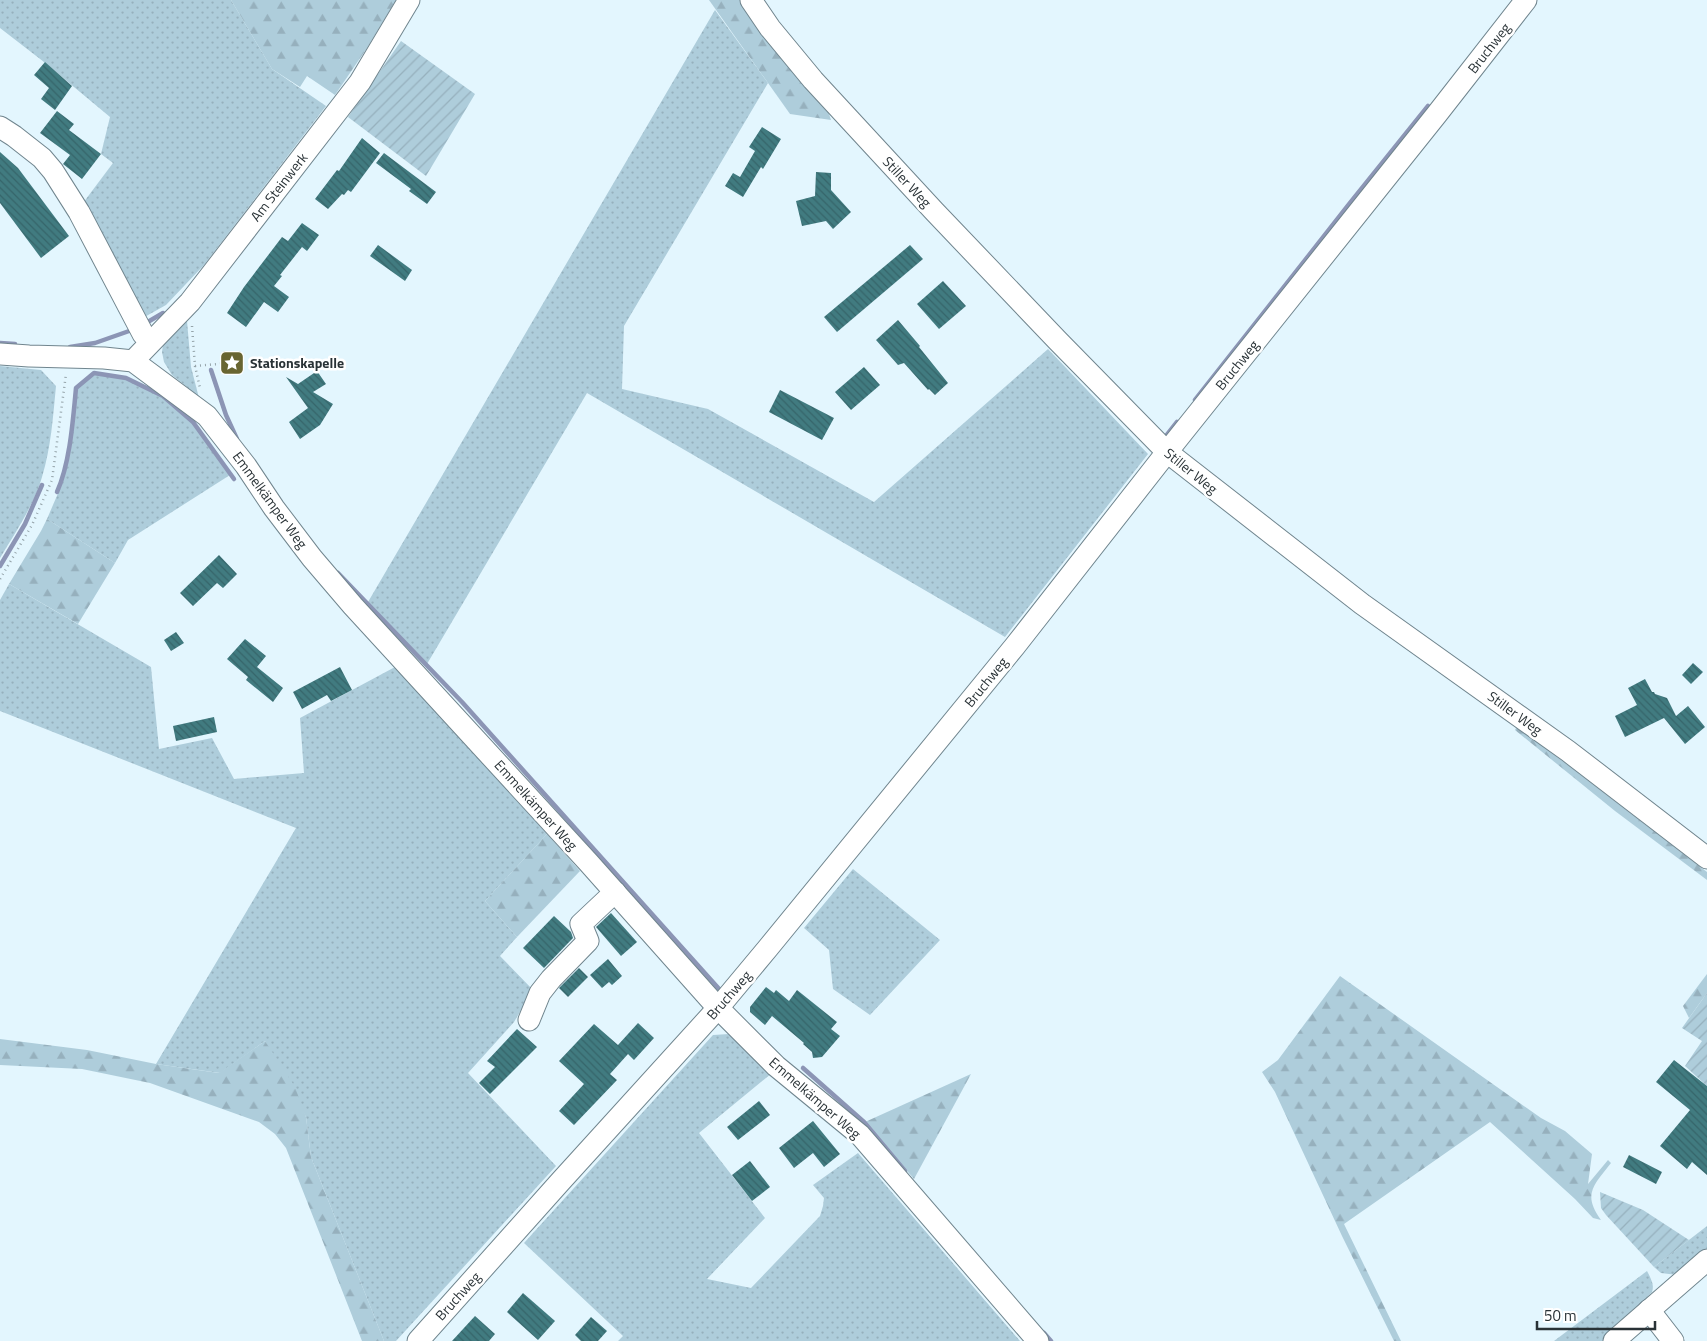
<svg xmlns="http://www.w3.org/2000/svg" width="1707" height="1341" font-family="'Titillium Web',sans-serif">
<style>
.grass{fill:url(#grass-dots)}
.forest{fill:url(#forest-firs)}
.garden{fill:url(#garden-furrows)}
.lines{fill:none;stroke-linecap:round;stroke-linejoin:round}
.stream{stroke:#8c95b5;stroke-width:4.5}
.building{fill:url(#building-back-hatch)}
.minor-casing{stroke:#70858e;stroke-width:23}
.path{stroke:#95a4aa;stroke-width:2.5;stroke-dasharray:1 4;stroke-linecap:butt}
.minor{stroke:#fff;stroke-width:21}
.labels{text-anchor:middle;stroke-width:5;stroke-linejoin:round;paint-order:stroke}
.street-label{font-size:14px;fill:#293236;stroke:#fff}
.poi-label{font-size:14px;font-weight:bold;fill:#293236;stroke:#fff;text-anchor:start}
</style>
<defs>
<pattern id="grass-dots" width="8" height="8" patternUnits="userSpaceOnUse" patternTransform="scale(1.25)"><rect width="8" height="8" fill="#aecddb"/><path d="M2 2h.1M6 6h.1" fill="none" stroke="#96b0bd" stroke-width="1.8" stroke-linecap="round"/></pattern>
<pattern id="forest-firs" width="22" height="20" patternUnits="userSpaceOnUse" patternTransform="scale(1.25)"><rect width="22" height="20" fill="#aecddb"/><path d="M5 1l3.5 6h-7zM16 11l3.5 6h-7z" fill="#96b0bd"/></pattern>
<pattern id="garden-furrows" width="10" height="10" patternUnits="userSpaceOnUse" patternTransform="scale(1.25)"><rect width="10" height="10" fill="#aecddb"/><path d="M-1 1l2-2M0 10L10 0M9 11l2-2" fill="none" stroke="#96b0bd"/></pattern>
<pattern id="building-back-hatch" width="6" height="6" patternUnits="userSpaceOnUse" patternTransform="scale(1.25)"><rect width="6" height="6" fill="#417b80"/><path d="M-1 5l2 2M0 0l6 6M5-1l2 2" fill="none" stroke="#36656a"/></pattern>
</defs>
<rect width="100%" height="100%" fill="#e3f6fe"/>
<g class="grass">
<path d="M 0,0 L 231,0 L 272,69 L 326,106 L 204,265 L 166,305 L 141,319 L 80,207 L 113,163 L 101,154 L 110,117 L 44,62 L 0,28 Z"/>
<path d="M 715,10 L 768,83 L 624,326 L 622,389 L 708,409 L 874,502 L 1048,349 L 1148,454 L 1005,637 L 587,393 L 427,664 L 368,602 Z"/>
<path d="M 187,321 L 191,367 L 199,398 L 197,400 L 187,387 L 172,375 L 164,362 L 162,352 L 164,337 L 180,322 Z"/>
<path d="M 0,366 L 41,370 L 56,386 C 53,417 51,447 42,477 C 35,503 14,535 0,558 Z"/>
<path d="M 94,374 L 125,379 L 162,397 L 192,422 L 230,475 L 128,540 L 115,563 L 47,519 L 62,484 L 72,434 L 77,389 Z"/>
<path d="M 9,584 L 151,667 L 159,749 L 212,738 L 234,779 L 304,773 L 300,718 L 395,667 L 445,718 L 547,834 L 485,901 L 517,937 L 500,956 L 533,990 L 514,1022 L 468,1073 L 556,1166 L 396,1341 L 384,1341 L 311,1157 L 306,1117 L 265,1041 L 220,1073 L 156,1064 L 296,828 L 0,711 L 0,600 Z"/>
<path d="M 853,869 L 940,940 L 870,1015 L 833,989 L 829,950 L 804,928 Z"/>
<path d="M 729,1034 L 772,1073 L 699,1133 L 765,1218 L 707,1279 L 751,1288 L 820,1216 L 823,1206 L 824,1198 L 813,1185 L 858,1153 L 1020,1341 L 618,1341 L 623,1336 L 524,1243 L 713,1035 Z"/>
<path d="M 1707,1226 L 1707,1252 L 1677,1275 L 1661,1273 L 1654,1267 Z"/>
<path d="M 1647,1271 C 1650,1277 1655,1285 1652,1292 L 1606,1341 L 1554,1341 Z"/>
</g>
<g class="forest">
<path d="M 231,0 L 396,0 L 367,48 L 335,95 L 307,76 L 300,87 L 272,69 Z"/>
<path d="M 709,0 L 747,0 L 828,111 L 831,120 L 790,114 Z"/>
<path d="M 47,519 L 115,563 L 78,624 L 9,584 L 41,531 Z"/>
<path d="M 1517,726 L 1707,872 L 1707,880 L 1615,811 L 1515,730 Z"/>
<path d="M 547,834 L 580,871 L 517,937 L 485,901 Z"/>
<path d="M 1707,974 L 1707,993 L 1689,1018 L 1683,1006 Z"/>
<path d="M 1340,976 L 1541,1118 L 1565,1131 L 1592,1154 L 1588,1184 L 1608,1160 L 1611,1163 C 1594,1185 1582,1194 1601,1220 L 1593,1218 L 1575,1199 L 1490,1122 L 1344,1224 L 1401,1341 L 1394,1341 L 1342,1236 L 1275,1092 L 1262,1072 L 1278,1060 Z"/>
<path d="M 0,1039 L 87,1050 L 156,1064 L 219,1073 L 265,1041 L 295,1087 L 306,1117 L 311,1157 L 384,1341 L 362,1341 L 286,1148 L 275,1134 L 259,1122 L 150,1083 L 82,1069 L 0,1065 Z"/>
<path d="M 971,1074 L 914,1179 L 865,1122 Z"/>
</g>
<g class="garden">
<path d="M 401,41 L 475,94 L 426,176 L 348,117 Z"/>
<path d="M 1707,993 L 1707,1086 L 1685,1066 L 1702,1041 L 1682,1028 Z"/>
<path d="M 1600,1192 L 1643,1210 L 1689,1240 L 1654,1267 L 1606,1215 L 1601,1208 Z"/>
</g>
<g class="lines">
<g class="stream">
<path d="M 146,323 L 163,313"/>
<path d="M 0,343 L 15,344"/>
<path d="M 70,347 L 95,343 L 132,330"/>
<path d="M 211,370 L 226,415 L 237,439"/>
<path d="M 1195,400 L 1350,203 L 1428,106"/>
<path d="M 1166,436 L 1177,422"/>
<path d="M 57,492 C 70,463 73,420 76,388 L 94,373 L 126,378 L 163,396 L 193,422 L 234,479"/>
<path d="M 0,566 L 25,524 L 42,485"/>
<path d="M 338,573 L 462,702 L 720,990"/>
<path d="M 803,1068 L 864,1122 L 905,1171"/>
<path d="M 1044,1333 L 1051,1341"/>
</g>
</g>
<g class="building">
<path d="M 45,62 L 72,86 L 55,110 L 41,99 L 49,88 L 34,75 Z"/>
<path d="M 57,111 L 74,124 L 69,130 L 101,154 L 82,179 L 63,164 L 70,155 L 40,133 Z"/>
<path d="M 762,127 L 781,139 L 763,169 L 761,167 L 743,197 L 725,186 L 733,173 L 740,177 L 755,151 L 749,147 Z"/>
<path d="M 362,138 L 380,153 L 351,192 L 348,190 L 344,195 L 342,194 L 328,209 L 315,199 L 337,170 L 339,171 Z"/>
<path d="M 0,152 L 18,168 L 69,236 L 41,258 L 0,203 Z"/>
<path d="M 384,153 L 436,192 L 427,204 L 409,191 L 411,189 L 376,163 Z"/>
<path d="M 816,172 L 831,173 L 831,190 L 851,212 L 833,229 L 826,221 L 802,226 L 796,201 L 815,196 Z"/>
<path d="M 302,223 L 319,235 L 307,251 L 302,247 L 280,275 L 282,276 L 274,286 L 289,297 L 278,312 L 264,302 L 246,327 L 227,313 L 244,287 L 282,237 L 288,241 Z"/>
<path d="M 378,245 L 412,270 L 405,281 L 370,256 Z"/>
<path d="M 910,245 L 923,259 L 837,332 L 824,317 Z"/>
<path d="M 943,281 L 966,306 L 939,329 L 917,304 Z"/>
<path d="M 898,320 L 920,346 L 919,347 L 948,383 L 935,395 L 929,389 L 928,390 L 904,363 L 898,365 L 876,340 Z"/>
<path d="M 864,367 L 880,385 L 851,410 L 835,392 Z"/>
<path d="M 317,371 L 326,384 L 313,392 L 333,404 L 320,425 L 300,439 L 289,422 L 308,408 L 286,377 L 298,384 Z"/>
<path d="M 780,390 L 834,418 L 822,440 L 769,412 Z"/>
<path d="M 219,555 L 237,574 L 223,588 L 217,583 L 193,606 L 180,593 Z"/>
<path d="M 176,632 L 184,643 L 171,651 L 164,640 Z"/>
<path d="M 245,639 L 266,656 L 257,667 L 283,688 L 273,702 L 246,680 L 248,677 L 227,659 Z"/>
<path d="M 1693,663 L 1703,672 L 1691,684 L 1682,675 Z"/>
<path d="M 340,667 L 352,690 L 331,701 L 327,695 L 302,709 L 293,692 Z"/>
<path d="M 1645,679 L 1652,692 L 1654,692 L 1655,694 L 1667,698 L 1676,716 L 1688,706 L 1705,727 L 1685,744 L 1664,718 L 1625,737 L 1615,716 L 1637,705 L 1628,688 Z"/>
<path d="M 214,717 L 217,732 L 176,741 L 173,726 Z"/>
<path d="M 611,913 L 637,942 L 621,956 L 596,927 Z"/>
<path d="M 554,916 L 571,932 L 573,938 L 544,968 L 523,948 Z"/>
<path d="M 608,959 L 622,976 L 612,985 L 609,982 L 602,988 L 590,975 Z"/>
<path d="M 579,968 L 588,977 L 568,997 L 559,988 Z"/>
<path d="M 766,987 L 774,993 L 776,990 L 789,1001 L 797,990 L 837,1022 L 831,1029 L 840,1036 L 822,1057 L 813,1058 L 812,1052 L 803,1044 L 804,1043 L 772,1016 L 765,1025 L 750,1012 L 750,1007 Z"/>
<path d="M 638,1023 L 654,1038 L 634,1060 L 628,1054 L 610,1074 L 617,1080 L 574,1125 L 559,1111 L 584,1084 L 559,1061 L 594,1024 L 618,1045 Z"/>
<path d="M 517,1029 L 537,1047 L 490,1094 L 479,1083 L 495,1067 L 487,1061 Z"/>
<path d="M 1674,1060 L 1707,1086 L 1707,1175 L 1692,1162 L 1687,1169 L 1660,1146 L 1690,1110 L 1656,1082 Z"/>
<path d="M 759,1101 L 770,1115 L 738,1140 L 727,1127 Z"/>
<path d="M 813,1121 L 840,1154 L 824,1167 L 813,1153 L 794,1168 L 779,1148 Z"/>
<path d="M 1629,1155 L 1662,1172 L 1656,1184 L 1623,1167 Z"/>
<path d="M 750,1161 L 770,1187 L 752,1201 L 732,1175 Z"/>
<path d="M 523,1293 L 555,1321 L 538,1340 L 507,1312 Z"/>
<path d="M 475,1316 L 495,1334 L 489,1341 L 452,1341 Z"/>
<path d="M 591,1317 L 607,1331 L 598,1341 L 581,1341 L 575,1335 Z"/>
</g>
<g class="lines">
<defs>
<g id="minor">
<path d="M 751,0 L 770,28 L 813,80 L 934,211 L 1058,341 L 1167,452 L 1362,604 L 1568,751 L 1707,858"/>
<path d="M 0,127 L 14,136 L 42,158 L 53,171 L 79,212 L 143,334 L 150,342"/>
<path d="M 0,354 L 29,356 L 104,358 L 133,361 L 207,416 L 246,466 L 274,508 L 312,558 L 353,606 L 588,862 L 718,1008 L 776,1066 L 860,1135 L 1038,1341"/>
<path d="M 133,361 L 190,302 L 360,82 L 409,0"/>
<path d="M 529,1020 L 540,993 L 551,979 L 588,941 L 581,924 L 615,892"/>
<path d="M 1649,1310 L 1673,1341"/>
<path d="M 418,1341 L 560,1182 L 718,1008 L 768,948 L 1015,646 L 1167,452 L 1437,114 L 1526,0"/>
<path d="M 1614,1341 L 1707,1260"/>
</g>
</defs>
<use href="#minor" class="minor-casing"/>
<g class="path">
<path d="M 192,326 L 195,366 L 200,388"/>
<path d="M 195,366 L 229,363"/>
<path d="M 0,579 L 32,525 L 52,480 L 66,374"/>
</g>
<use href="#minor" class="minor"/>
</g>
<defs>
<symbol id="sight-square" viewBox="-11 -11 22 22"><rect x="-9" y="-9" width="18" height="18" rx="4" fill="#696531" stroke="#fff"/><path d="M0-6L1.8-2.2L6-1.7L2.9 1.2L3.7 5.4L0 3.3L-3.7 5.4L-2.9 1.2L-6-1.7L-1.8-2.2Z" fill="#fff"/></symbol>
</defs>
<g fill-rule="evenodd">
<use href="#sight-square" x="218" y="349" width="28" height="28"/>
</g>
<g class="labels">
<g class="street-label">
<text transform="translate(1489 48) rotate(-52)" y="5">Bruchweg</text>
<text transform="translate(907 182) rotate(47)" y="5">Stiller Weg</text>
<text transform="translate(279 187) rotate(-52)" y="5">Am Steinwerk</text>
<text transform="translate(1237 365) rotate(-51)" y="5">Bruchweg</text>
<text transform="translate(1191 471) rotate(39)" y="5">Stiller Weg</text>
<text transform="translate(270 500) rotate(54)" y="5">Emmelkämper Weg</text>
<text transform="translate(986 682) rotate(-51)" y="5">Bruchweg</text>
<text transform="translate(1515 713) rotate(36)" y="5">Stiller Weg</text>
<text transform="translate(536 805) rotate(48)" y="5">Emmelkämper Weg</text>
<text transform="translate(729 995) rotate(-49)" y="5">Bruchweg</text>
<text transform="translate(815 1098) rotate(41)" y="5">Emmelkämper Weg</text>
<text transform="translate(458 1296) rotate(-48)" y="5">Bruchweg</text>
</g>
<g class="poi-label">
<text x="250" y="368">Stationskapelle</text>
</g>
</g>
<path d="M1537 1321v8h118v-8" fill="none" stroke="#293236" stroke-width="2.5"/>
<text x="1544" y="1321" font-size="15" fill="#293236" stroke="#ffffff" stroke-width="4" paint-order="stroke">50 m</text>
</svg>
